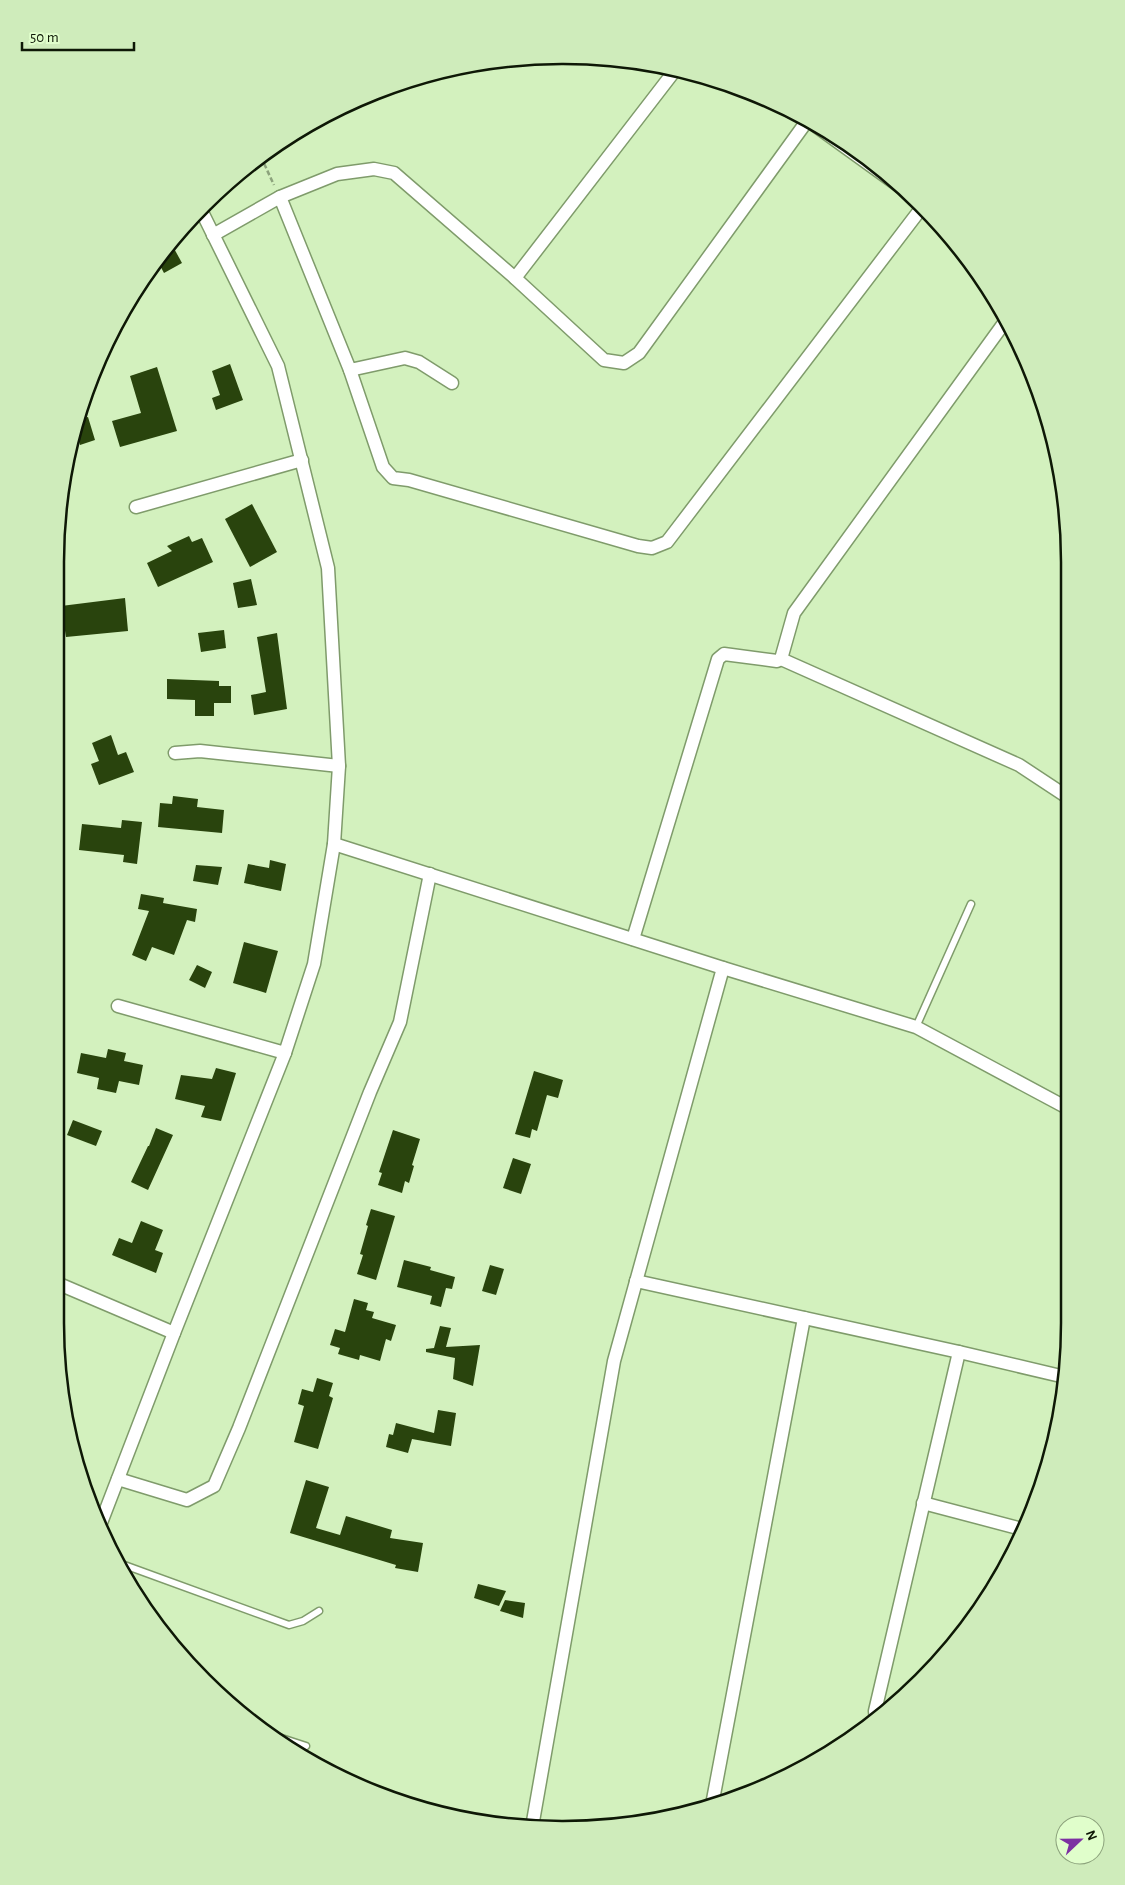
<svg xmlns="http://www.w3.org/2000/svg" width="1125" height="1885" font-family="'Alegreya Sans',sans-serif">
<style>
.building{fill:#29440d}
.lines{fill:none;stroke-linecap:round;stroke-linejoin:round}
.lane-casing{stroke:#7f9b6b;stroke-width:9}
.street-casing{stroke:#7f9b6b;stroke-width:15}
.path{stroke:#8ca37c;stroke-width:2.5;stroke-dasharray:5 2.5;stroke-linecap:butt}
.lane{stroke:#fff;stroke-width:6}
.street{stroke:#fff;stroke-width:12}
.rim{fill:none;stroke:#0e1806;stroke-width:2.5}
</style>
<rect width="100%" height="100%" fill="#d3f1be"/>
<g class="building">
<path d="M 171,243 L 182,263 L 164,273 L 157,260 Z"/>
<path d="M 230,364 L 243,400 L 216,410 L 212,398 L 220,395 L 212,371 Z"/>
<path d="M 157,367 L 177,431 L 120,447 L 112,421 L 141,413 L 130,376 Z"/>
<path d="M 88,417 L 95,440 L 80,445 L 79,441 L 73,444 L 78,419 Z"/>
<path d="M 252,504 L 277,552 L 250,567 L 225,519 Z"/>
<path d="M 189,536 L 192,542 L 202,538 L 213,562 L 158,587 L 147,563 L 172,551 L 167,546 Z"/>
<path d="M 251,579 L 257,605 L 238,608 L 233,583 Z"/>
<path d="M 125,598 L 128,631 L 66,637 L 61,606 Z"/>
<path d="M 224,630 L 226,648 L 201,652 L 198,633 Z"/>
<path d="M 277,633 L 287,709 L 254,715 L 251,695 L 266,692 L 257,637 Z"/>
<path d="M 167,679 L 219,681 L 219,686 L 231,686 L 231,703 L 214,703 L 214,716 L 195,716 L 195,700 L 167,699 Z"/>
<path d="M 111,735 L 118,755 L 126,752 L 134,772 L 99,785 L 91,764 L 99,761 L 92,743 Z"/>
<path d="M 173,796 L 198,799 L 197,807 L 224,810 L 222,833 L 158,827 L 160,803 L 172,804 Z"/>
<path d="M 122,820 L 142,822 L 137,864 L 123,862 L 124,855 L 79,850 L 82,824 L 121,828 Z"/>
<path d="M 270,860 L 286,864 L 281,891 L 244,883 L 248,864 L 269,868 Z"/>
<path d="M 196,865 L 222,867 L 218,885 L 193,881 Z"/>
<path d="M 141,894 L 164,898 L 163,903 L 197,909 L 195,922 L 187,920 L 174,955 L 152,947 L 146,961 L 132,955 L 149,911 L 138,909 Z"/>
<path d="M 244,942 L 278,951 L 266,993 L 233,983 Z"/>
<path d="M 197,965 L 212,972 L 205,988 L 189,980 Z"/>
<path d="M 108,1049 L 126,1053 L 124,1061 L 143,1065 L 139,1085 L 119,1081 L 116,1093 L 97,1089 L 99,1078 L 77,1073 L 81,1053 L 106,1058 Z"/>
<path d="M 216,1068 L 236,1073 L 221,1121 L 201,1117 L 205,1106 L 175,1099 L 181,1075 L 212,1079 Z"/>
<path d="M 534,1071 L 563,1080 L 558,1098 L 547,1095 L 537,1131 L 532,1129 L 530,1138 L 515,1134 Z"/>
<path d="M 73,1120 L 102,1131 L 96,1146 L 67,1135 Z"/>
<path d="M 156,1128 L 173,1135 L 148,1190 L 131,1182 L 148,1146 L 149,1146 Z"/>
<path d="M 393,1130 L 420,1139 L 412,1165 L 414,1166 L 409,1183 L 405,1181 L 402,1193 L 378,1185 L 382,1173 L 379,1172 Z"/>
<path d="M 513,1158 L 531,1164 L 521,1194 L 503,1188 Z"/>
<path d="M 371,1209 L 395,1216 L 376,1280 L 357,1274 L 363,1255 L 360,1254 L 368,1226 L 366,1225 Z"/>
<path d="M 141,1221 L 163,1230 L 155,1250 L 163,1253 L 156,1273 L 112,1255 L 119,1238 L 132,1243 Z"/>
<path d="M 404,1260 L 431,1267 L 430,1270 L 455,1277 L 452,1289 L 446,1288 L 441,1307 L 430,1304 L 432,1296 L 397,1287 Z"/>
<path d="M 490,1265 L 504,1269 L 496,1295 L 482,1291 Z"/>
<path d="M 354,1299 L 368,1303 L 366,1310 L 374,1312 L 372,1318 L 396,1325 L 391,1341 L 386,1339 L 380,1361 L 360,1355 L 359,1360 L 338,1354 L 340,1348 L 330,1345 L 335,1329 L 345,1332 Z"/>
<path d="M 440,1326 L 451,1328 L 446,1347 L 480,1345 L 473,1386 L 453,1379 L 455,1358 L 426,1352 L 426,1349 L 434,1348 Z"/>
<path d="M 317,1378 L 333,1383 L 329,1396 L 333,1398 L 318,1449 L 294,1442 L 304,1406 L 298,1404 L 302,1389 L 313,1392 Z"/>
<path d="M 438,1410 L 456,1413 L 451,1446 L 412,1439 L 408,1453 L 386,1447 L 389,1434 L 393,1435 L 396,1423 L 434,1433 Z"/>
<path d="M 306,1480 L 329,1487 L 316,1528 L 340,1535 L 346,1516 L 392,1530 L 390,1538 L 423,1543 L 418,1572 L 395,1568 L 396,1565 L 290,1533 Z"/>
<path d="M 478,1584 L 506,1591 L 499,1606 L 474,1598 Z"/>
<path d="M 505,1600 L 525,1603 L 523,1618 L 500,1611 Z"/>
</g>
<g class="lines">
<defs>
<g id="lane">
<path d="M 916,1027 L 971,904"/>
<path d="M 116,1562 L 289,1625 L 303,1621 L 319,1611"/>
<path d="M 266,1733 L 306,1746"/>
</g>
<g id="street">
<path d="M 813,124 L 906,191"/>
<path d="M 280,197 L 350,370 L 383,467 L 393,478 L 409,480 L 638,546 L 652,548 L 667,542 L 923,206"/>
<path d="M 213,235 L 280,197 L 337,174 L 374,169 L 394,173 L 515,278 L 604,360 L 624,363 L 639,353 L 807,121"/>
<path d="M 515,278 L 676,69"/>
<path d="M 350,370 L 405,358 L 419,362 L 452,383"/>
<path d="M 136,507 L 302,460"/>
<path d="M 781,659 L 1019,765 L 1069,798"/>
<path d="M 175,753 L 200,751 L 339,766"/>
<path d="M 334,844 L 723,968 L 916,1027 L 1069,1109"/>
<path d="M 633,939 L 718,659 L 724,654 L 777,661 L 781,659 L 794,613 L 1007,319"/>
<path d="M 118,1006 L 285,1053"/>
<path d="M 636,1281 L 959,1352 L 1065,1377"/>
<path d="M 59,1284 L 174,1333"/>
<path d="M 118,1479 L 187,1500 L 214,1486 L 239,1428 L 370,1092 L 400,1022 L 430,874"/>
<path d="M 923,1503 L 1022,1529"/>
<path d="M 99,1528 L 174,1333 L 285,1053 L 314,964 L 334,844 L 339,766 L 328,568 L 278,366 L 200,208"/>
<path d="M 876,1721 L 875,1711 L 959,1352"/>
<path d="M 712,1805 L 804,1318"/>
<path d="M 532,1827 L 614,1361 L 723,968"/>
</g>
</defs>
<use href="#lane" class="lane-casing"/>
<use href="#street" class="street-casing"/>
<path class="path" d="M 261,157 L 274,185"/>
<use href="#lane" class="lane"/>
<use href="#street" class="street"/>
</g>
<path d="M0 0H1125V1885H0ZM562 64H563A498 498 0 0 1 1061 562V1323A498 498 0 0 1 563 1821H562A498 498 0 0 1 64 1323V562A498 498 0 0 1 562 64Z" fill="#cfecbb" fill-rule="evenodd"/>
<path class="rim" d="M562 64H563A498 498 0 0 1 1061 562V1323A498 498 0 0 1 563 1821H562A498 498 0 0 1 64 1323V562A498 498 0 0 1 562 64Z"/>
<g transform="translate(1080 1840) rotate(68)"><circle r="24" fill="#e0fecb" stroke="#8ca27c"/>
<path d="M0-4L9 19L0 12L-9 19Z" fill="#7d31a2"/>
<text y="-8" font-size="14" font-weight="bold" text-anchor="middle" fill="#0e1806">N</text>
</g>
<path d="M22 42v8h112v-8" fill="none" stroke="#0e1806" stroke-width="2.5"/>
<text x="30" y="42" font-size="15" fill="#0e1806" stroke="#e0fecb" stroke-width="4" paint-order="stroke">50 m</text>
</svg>
